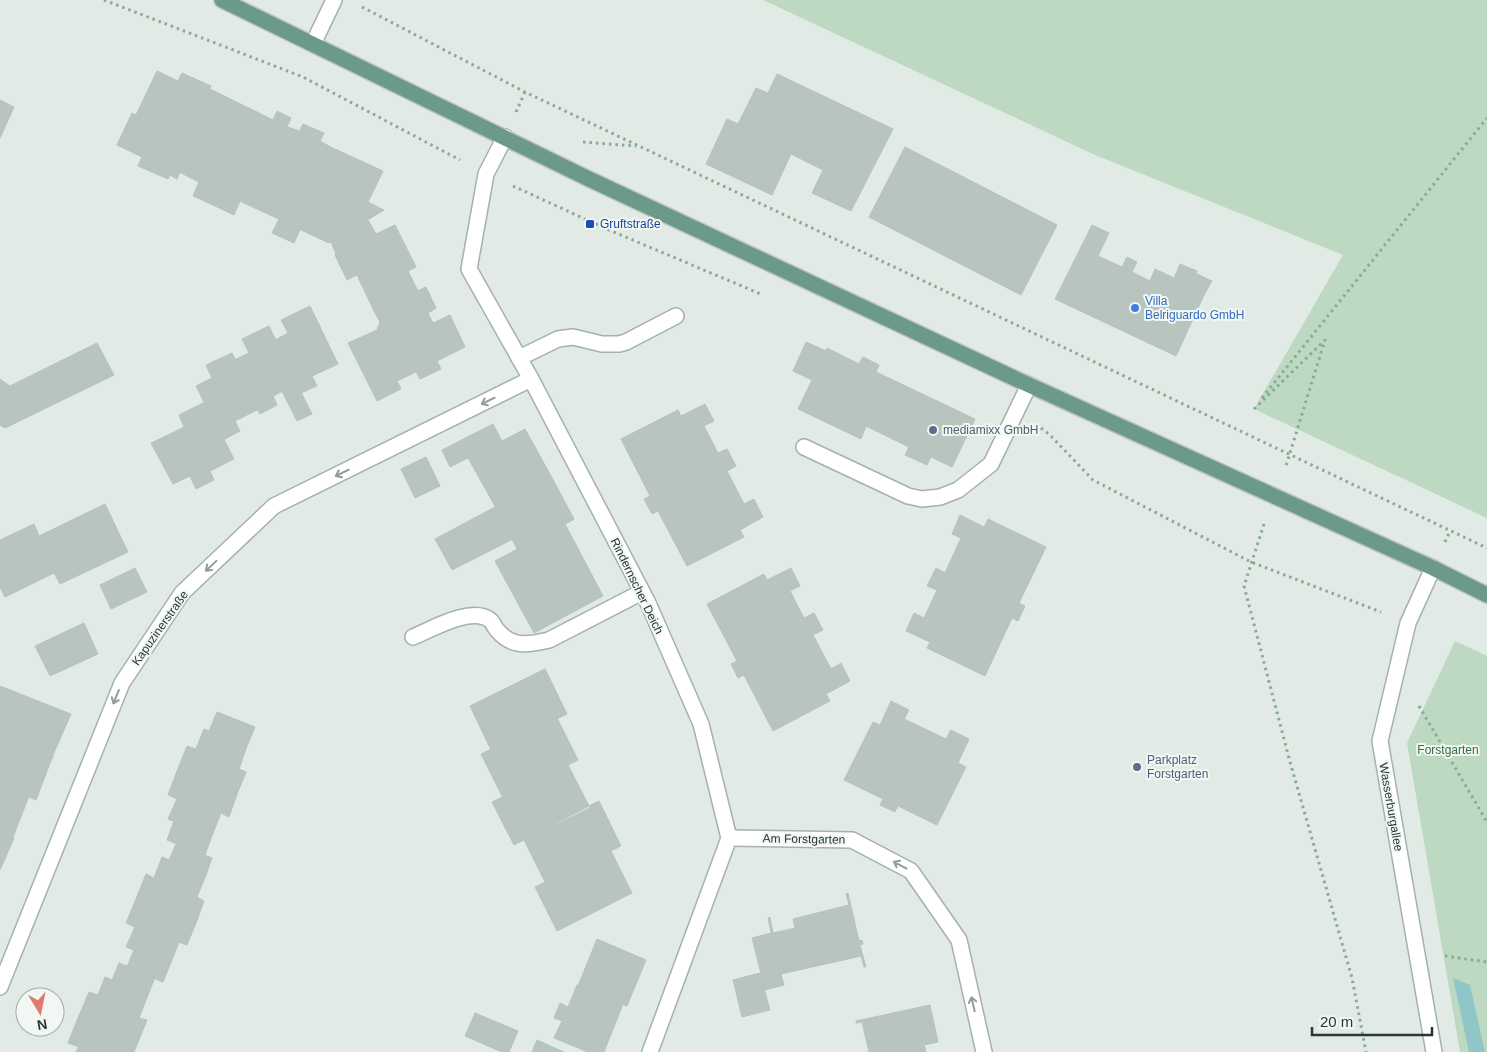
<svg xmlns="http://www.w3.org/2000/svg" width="1487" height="1052" font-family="Arial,sans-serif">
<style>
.green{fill:#bed9c2}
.water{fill:#91c6c9}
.building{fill:#b8c5bf;stroke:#b6c3bc}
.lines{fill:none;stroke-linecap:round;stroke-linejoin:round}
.lane-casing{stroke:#a5b1ac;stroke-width:18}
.street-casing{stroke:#a5b1ac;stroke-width:18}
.primary-casing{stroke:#bdc4c1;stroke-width:18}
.path{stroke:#87aa9b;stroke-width:3;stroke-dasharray:2.5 4;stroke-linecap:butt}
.lane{stroke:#fff;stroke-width:15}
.street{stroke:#fff;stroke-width:15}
.primary{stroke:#6c9a89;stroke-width:15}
.oneway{stroke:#929c98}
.transit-dot{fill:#1a4fb4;stroke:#f2f7f4;stroke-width:2}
.shop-dot{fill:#3f7fe0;stroke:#f2f7f4;stroke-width:2}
.service-dot{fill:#5c6f8a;stroke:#f2f7f4;stroke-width:2}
.labels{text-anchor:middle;stroke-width:4;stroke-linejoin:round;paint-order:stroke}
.transit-label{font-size:12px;fill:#164399;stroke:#f2f7f4;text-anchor:start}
.shop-label{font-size:12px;fill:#366cbe;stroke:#f2f7f4;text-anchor:start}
.service-label{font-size:12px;fill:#4e5e75;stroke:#f2f7f4;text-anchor:start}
.street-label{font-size:12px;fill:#243931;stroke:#f2f7f4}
.park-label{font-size:12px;fill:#346b43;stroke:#f2f7f4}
</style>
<rect width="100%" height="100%" fill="#e2eae6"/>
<g class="green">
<path d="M 763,0 L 1487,0 L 1487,518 L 1254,409 L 1343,255 L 1095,155 Z"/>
<path d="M 1455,641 L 1487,656 L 1487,1052 L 1460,1052 L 1407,743 Z"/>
</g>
<path class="water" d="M 1453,978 L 1470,985 L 1485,1052 L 1469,1052 Z"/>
<g class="building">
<path d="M 157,71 L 178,81 L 182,73 L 211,86 L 210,89 L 216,92 L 177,179 L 170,175 L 168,179 L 138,166 L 142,157 L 117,145 L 132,113 L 136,115 Z"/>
<path d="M 777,74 L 893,129 L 851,211 L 812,193 L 823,170 L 791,154 L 772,195 L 706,164 L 727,119 L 738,124 L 756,88 L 768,93 Z"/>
<path d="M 216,92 L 257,112 L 213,205 L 193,196 L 199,182 L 179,172 Z"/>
<path d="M 0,100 L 14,107 L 0,138 Z"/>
<path d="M 277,111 L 291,118 L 287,127 L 297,130 L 259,210 L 240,201 L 234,215 L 213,205 L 257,112 L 273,120 Z"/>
<path d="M 303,124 L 324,133 L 320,141 L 336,150 L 294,243 L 272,233 L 279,219 L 259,210 L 297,130 L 299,132 Z"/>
<path d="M 905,147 L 1057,225 L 1021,295 L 869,217 Z"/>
<path d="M 335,149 L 383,171 L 368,202 L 384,210 L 329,243 L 299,229 L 336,150 Z"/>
<path d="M 368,220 L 376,234 L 395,225 L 416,267 L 408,271 L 418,291 L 374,311 L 357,275 L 347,280 L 335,255 L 336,254 L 331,242 Z"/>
<path d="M 1092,225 L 1109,233 L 1098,256 L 1122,267 L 1127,257 L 1137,262 L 1132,272 L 1150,281 L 1155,269 L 1174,278 L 1180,264 L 1197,271 L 1191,286 L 1205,293 L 1176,356 L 1055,299 Z"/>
<path d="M 1197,274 L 1212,281 L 1205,293 L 1191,286 Z"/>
<path d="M 426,287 L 436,308 L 428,313 L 433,323 L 450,315 L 465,347 L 437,361 L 441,369 L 420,379 L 416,372 L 397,381 L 401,389 L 377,401 L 348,343 L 377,330 L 380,322 L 374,311 Z"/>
<path d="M 310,306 L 338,364 L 312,376 L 317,386 L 301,393 L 275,340 L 288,333 L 281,320 Z"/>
<path d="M 269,326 L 297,384 L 273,396 L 277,405 L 260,414 L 234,360 L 249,353 L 242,339 Z"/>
<path d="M 806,342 L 826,351 L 827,348 L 859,364 L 863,357 L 879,365 L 876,372 L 975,419 L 952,467 L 931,457 L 927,465 L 905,455 L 909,447 L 866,426 L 861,439 L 798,409 L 812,380 L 793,371 Z"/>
<path d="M 97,343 L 114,375 L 5,428 L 0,425 L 0,379 L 10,386 Z"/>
<path d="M 232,353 L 259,409 L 235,421 L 240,431 L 223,440 L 196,386 L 212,378 L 206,365 Z"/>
<path d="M 297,384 L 312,414 L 297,421 L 282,391 Z"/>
<path d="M 205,402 L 234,459 L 210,471 L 214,480 L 196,489 L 170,434 L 184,427 L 179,415 Z"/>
<path d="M 705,404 L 714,421 L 704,426 L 718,453 L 727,449 L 736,466 L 727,471 L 744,504 L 754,499 L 763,517 L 740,530 L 744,537 L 687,566 L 658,511 L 652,514 L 644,499 L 650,496 L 621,439 L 678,410 L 681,416 Z"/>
<path d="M 493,424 L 502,441 L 525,429 L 551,476 L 495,506 L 468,458 L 450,467 L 442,450 Z"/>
<path d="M 170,434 L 190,476 L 173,484 L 151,443 Z"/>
<path d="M 426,457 L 440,486 L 415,498 L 401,469 Z"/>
<path d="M 551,476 L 574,519 L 517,549 L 495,506 Z"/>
<path d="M 105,504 L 128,552 L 60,584 L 54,573 L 5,597 L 0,587 L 0,540 L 34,524 L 39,536 Z"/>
<path d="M 495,507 L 513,539 L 452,570 L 435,539 Z"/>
<path d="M 960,515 L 984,527 L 988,519 L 1046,547 L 1019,603 L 1025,606 L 1018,621 L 1012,618 L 985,676 L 927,648 L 930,642 L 906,631 L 914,613 L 924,618 L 937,590 L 927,586 L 936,568 L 945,573 L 961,538 L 952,534 Z"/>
<path d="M 574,519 L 565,524 L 603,596 L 534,633 L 495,561 Z"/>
<path d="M 135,568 L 147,592 L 111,609 L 100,585 Z"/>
<path d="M 791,568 L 800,586 L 790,591 L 804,618 L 814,613 L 823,630 L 813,635 L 831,669 L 841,663 L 850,681 L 826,694 L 830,701 L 773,731 L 744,675 L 738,678 L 731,664 L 737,661 L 707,604 L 764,574 L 767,580 Z"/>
<path d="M 84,623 L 98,654 L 50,676 L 35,646 Z"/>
<path d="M 545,669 L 567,714 L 491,750 L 470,706 Z"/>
<path d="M 0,686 L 71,714 L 53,755 L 53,758 L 52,758 L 36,800 L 0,785 Z"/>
<path d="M 891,701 L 909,710 L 904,719 L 946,739 L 951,730 L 969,739 L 958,763 L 966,767 L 937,825 L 898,806 L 895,812 L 880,805 L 883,799 L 844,780 L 873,722 L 880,725 Z"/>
<path d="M 217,712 L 255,727 L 247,746 L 209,731 Z"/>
<path d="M 557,718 L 578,760 L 503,798 L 481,754 Z"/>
<path d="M 204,729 L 247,746 L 239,769 L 246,772 L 237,794 L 177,771 L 187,746 L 196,749 Z"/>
<path d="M 568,765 L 589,806 L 514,845 L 492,802 Z"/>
<path d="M 177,771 L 237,794 L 229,817 L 221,813 L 212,836 L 168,819 L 177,799 L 168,795 Z"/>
<path d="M 0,785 L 29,796 L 13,837 L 14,838 L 0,870 Z"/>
<path d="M 599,801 L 621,846 L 611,851 L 632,893 L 557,931 L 535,887 L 545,882 L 524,840 L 590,808 L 589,806 Z"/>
<path d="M 174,821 L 212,836 L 205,855 L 167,840 Z"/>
<path d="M 176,844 L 212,858 L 206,875 L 169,860 Z"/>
<path d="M 162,857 L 206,875 L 197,897 L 204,901 L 196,923 L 136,899 L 146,874 L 154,878 Z"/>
<path d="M 848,893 L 859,941 L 862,940 L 863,944 L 860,945 L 866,967 L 864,967 L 861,956 L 781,974 L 784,985 L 765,990 L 752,938 L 771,933 L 768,918 L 770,917 L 773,933 L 795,928 L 793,919 L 849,905 L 846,894 Z"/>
<path d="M 136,899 L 196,923 L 187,945 L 179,942 L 170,965 L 126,947 L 135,927 L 126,923 Z"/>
<path d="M 597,939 L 646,960 L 627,1006 L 578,986 Z"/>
<path d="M 134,950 L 170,965 L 163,982 L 127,967 Z"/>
<path d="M 119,963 L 155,977 L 148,995 L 112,980 Z"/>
<path d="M 760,973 L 770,1010 L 742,1017 L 733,980 Z"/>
<path d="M 105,977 L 148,995 L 139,1018 L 147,1020 L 138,1042 L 78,1018 L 89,992 L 98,995 Z"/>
<path d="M 577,985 L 623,1004 L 604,1052 L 588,1052 L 554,1038 L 562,1021 L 554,1018 L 560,1003 L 568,1007 Z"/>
<path d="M 930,1005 L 938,1042 L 924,1045 L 926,1052 L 869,1052 L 862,1022 L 856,1023 L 856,1021 Z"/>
<path d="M 475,1013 L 518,1031 L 509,1052 L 502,1052 L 465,1036 Z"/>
<path d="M 78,1018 L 138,1042 L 134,1052 L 76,1052 L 79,1047 L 68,1043 Z"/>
<path d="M 537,1040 L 564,1052 L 532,1052 Z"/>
</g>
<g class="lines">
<defs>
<g id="lane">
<path d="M 313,44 L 334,0"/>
<path d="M 519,358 L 558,339 L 573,337 L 602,344 L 619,344 L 626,342 L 676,316"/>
<path d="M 804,447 L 908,496 L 922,499 L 940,497 L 958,490 L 991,464 L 1029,385"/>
<path d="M 413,637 C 432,629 471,606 490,620 C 493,622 494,627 497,630 C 512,648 528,645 549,640 L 642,592"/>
</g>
<g id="street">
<path d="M 505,137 L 486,174 L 469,269 L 531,379 L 648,603 L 701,724 L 729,838 L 650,1052"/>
<path d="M 1433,568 L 1408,623 L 1380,741 L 1434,1052"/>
<path d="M 729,838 L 852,840 L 911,871 L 959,940 L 984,1052"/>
<path d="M 0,987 L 122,683 L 182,593 L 274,506 L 531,379"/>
</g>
<path id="primary" d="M 222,0 L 589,179 L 1029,385 L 1433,568 L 1487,595"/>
</defs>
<use href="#lane" class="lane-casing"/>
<use href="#street" class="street-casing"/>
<use href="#primary" class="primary-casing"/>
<g class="path">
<path d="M 104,0 L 303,77 L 460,160"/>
<path d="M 362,7 L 525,92 L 1487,548"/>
<path d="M 516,112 L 525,92"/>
<path d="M 583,142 L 636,146"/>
<path d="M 513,186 L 609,230 L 763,295"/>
<path d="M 1262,398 L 1487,118"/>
<path d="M 1254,409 L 1325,340 L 1285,469"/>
<path d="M 1041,428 L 1050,435 L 1093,480 L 1251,562 L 1381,612"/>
<path d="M 1264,524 L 1244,586 L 1290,762 L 1352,978 L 1366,1052"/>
<path d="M 1445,542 L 1450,531"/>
<path d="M 1419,706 L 1487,822"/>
<path d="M 1445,956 L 1487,962"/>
</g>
<use href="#lane" class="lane"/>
<use href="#street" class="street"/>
<use href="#primary" class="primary"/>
</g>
<defs><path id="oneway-shaft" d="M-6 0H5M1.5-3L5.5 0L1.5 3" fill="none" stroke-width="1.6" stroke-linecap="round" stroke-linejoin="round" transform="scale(1.25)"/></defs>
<g class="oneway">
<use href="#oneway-shaft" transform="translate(488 401) rotate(154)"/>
<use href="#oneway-shaft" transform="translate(342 473) rotate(154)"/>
<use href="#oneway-shaft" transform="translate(211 566) rotate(137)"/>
<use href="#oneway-shaft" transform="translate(116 697) rotate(112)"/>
<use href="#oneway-shaft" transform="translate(900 865) rotate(-152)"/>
<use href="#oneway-shaft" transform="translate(973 1004) rotate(-103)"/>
</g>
<rect class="transit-dot" x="585" y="219" width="10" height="10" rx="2.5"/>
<circle class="shop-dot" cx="1135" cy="308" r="5"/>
<g class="service-dot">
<circle cx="933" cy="430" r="5"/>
<circle cx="1137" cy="767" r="5"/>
</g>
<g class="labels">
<g class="transit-label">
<text x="600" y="228">Gruftstraße</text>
</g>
<g class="shop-label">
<text x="1145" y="305">Villa<tspan x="1145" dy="14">Belriguardo GmbH</tspan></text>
</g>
<g class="service-label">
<text x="943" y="434">mediamixx GmbH</text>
<text x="1147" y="764">Parkplatz<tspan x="1147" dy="14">Forstgarten</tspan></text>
</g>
<g class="street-label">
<text transform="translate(637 586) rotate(64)" y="4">Rindernscher Deich</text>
<text transform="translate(160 628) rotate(-55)" y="4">Kapuzinerstraße</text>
<text transform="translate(1391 807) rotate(80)" y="4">Wasserburgallee</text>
<text transform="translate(804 839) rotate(1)" y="4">Am Forstgarten</text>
</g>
<g class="park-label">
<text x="1448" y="754">Forstgarten</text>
</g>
</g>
<g transform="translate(40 1012) rotate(170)"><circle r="24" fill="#f2f7f4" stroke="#a0aba6"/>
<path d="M0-4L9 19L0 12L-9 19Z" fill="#e07a6b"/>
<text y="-8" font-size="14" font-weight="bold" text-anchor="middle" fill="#243931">N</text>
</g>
<path d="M1312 1027v8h120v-8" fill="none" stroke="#243931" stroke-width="2.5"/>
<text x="1320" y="1027" font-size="15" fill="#243931" stroke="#f2f7f4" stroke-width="4" paint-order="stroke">20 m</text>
</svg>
